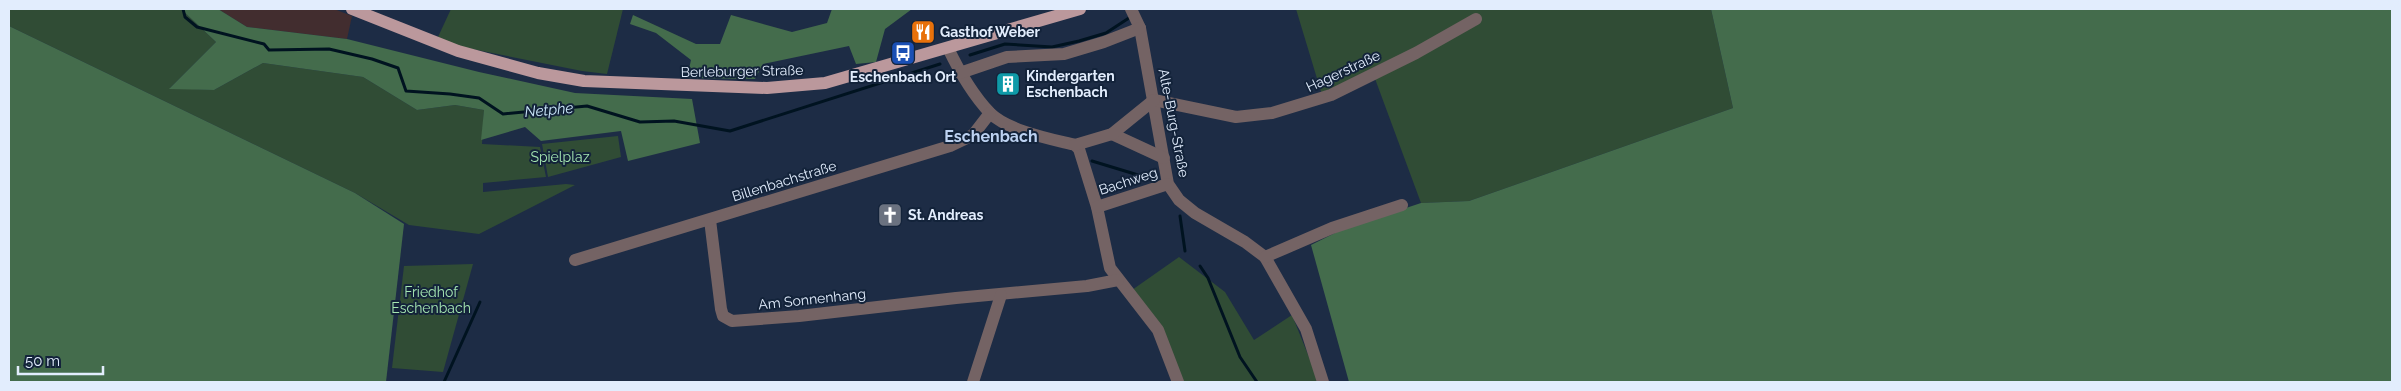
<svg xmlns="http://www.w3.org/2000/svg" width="2401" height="391" font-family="Raleway,sans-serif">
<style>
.industrial{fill:#422d2f}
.green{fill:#304c35}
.forest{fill:#446c4c}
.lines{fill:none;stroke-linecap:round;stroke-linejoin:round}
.stream{stroke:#001320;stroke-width:3}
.minor{stroke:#746364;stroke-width:12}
.major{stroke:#bb989c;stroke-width:12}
.labels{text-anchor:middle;stroke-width:4;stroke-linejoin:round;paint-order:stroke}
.poi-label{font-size:14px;font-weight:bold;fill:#e2edfd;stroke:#13233a;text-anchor:start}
.street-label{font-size:14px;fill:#e2edfd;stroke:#13233a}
.park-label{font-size:14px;fill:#a5e6b1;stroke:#13233a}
.water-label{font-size:15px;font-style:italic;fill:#cbe7fa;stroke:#13233a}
.quarter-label{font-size:16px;font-weight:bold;fill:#bdd2f1;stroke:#13233a}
</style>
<rect width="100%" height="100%" fill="#1d2c45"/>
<path class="industrial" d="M 218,9 L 334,9 L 352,16 L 347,39 L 247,27 Z"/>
<g class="green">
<path d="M 9,9 L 181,9 L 216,42 L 170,88 L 214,90 L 263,63 L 363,77 L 417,110 L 455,105 L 484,110 L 482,144 L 540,147 L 546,177 L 483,183 L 483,192 L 566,184 L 575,185 L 479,234 L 409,225 L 355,193 L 9,26 Z"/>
<path d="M 451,9 L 623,9 L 607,74 L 582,71 L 457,46 L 438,37 Z"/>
<path d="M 1296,9 L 1711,9 L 1733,108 L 1469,201 L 1421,203 L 1374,76 L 1322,95 Z"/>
<path d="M 618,136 L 621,157 L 548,177 L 542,144 Z"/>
<path d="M 1179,257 L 1225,292 L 1254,340 L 1292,315 L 1319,382 L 1182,382 L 1132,290 Z"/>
<path d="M 473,264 L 443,372 L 392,368 L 404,266 Z"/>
</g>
<g class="forest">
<path d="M 181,9 L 218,9 L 247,27 L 347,39 L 479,72 L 575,93 L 692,99 L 700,143 L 628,161 L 621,131 L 541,141 L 525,127 L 481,140 L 484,110 L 455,105 L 417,110 L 363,77 L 263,63 L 214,90 L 169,89 L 216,42 Z"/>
<path d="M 832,9 L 912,9 L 885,29 L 876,62 L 856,64 L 849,46 L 763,64 L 755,79 L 687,78 L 691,60 L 656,33 L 630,24 L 633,15 L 696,44 L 720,44 L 731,15 L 792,32 L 827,23 Z"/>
<path d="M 1711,9 L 2392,9 L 2392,382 L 1349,382 L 1311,245 L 1343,229 L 1421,203 L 1469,201 L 1733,108 Z"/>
<path d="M 9,26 L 355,193 L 404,224 L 386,382 L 9,382 Z"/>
</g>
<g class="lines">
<g class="stream">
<path d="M 183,9 L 185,17 L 197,27 L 264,44 L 269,50 L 329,49 L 372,59 L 398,68 L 406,91 L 450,94 L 479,98 L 503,114 L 587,106 L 640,122 L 674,121 L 730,131 L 940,64"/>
<path d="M 970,55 L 1005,44 L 1052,47 L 1079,41 L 1106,33 L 1132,16"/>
<path d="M 1092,161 L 1148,178 L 1156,183"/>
<path d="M 1180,216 L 1185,251"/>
<path d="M 1200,266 L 1208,278 L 1240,357 L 1257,382"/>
<path d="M 444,382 L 480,302"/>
</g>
<g class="minor">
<path d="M 1131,9 L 1140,28 L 1168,184 L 1179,200 L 1195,213 L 1245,242 L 1265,257 L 1306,329 L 1323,382"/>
<path d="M 948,48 C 959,71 972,94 990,113 C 1008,131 1051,139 1075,145 L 1079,149 L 1097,207 L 1110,268 L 1158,330 L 1178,382"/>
<path d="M 960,73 L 1007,57 L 1064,54 L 1104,42 L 1140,28"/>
<path d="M 1154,100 L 1236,117 L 1272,113 L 1331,95 L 1416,53 L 1476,19"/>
<path d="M 1112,134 L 1164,158"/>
<path d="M 1075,145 L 1112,134 L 1154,100"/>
<path d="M 1097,207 L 1168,184"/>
<path d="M 710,220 L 721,309 L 723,316 L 732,321 L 799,316 L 956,298 L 1087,286 L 1118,280"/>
<path d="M 1265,257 L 1332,228 L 1402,205"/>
<path d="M 575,260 L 950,146 L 973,135 L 990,113"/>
<path d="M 973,382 L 1001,295"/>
</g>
<path class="major" d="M 352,9 L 458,51 L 538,73 L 584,81 L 767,88 L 825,83 L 1080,9"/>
</g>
<defs>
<symbol id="restaurant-square" viewBox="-11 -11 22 22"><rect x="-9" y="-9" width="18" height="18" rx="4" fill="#e8710a" stroke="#13233a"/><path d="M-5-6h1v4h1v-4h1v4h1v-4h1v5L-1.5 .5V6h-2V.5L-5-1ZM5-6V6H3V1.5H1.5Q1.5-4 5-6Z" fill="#fff"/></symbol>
<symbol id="bus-square" viewBox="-11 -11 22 22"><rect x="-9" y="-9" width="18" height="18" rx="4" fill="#1a4fb4" stroke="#13233a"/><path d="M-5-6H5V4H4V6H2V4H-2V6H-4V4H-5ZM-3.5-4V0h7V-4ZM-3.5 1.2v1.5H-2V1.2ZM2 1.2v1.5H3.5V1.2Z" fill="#fff"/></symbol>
<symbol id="building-square" viewBox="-11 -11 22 22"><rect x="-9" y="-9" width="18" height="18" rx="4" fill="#0f9aa8" stroke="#13233a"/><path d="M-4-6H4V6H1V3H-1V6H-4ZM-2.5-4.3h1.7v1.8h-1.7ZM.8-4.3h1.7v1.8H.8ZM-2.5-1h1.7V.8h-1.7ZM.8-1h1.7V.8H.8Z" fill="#fff"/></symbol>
<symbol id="church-square" viewBox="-11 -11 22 22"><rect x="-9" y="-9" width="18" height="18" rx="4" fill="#6b7280" stroke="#13233a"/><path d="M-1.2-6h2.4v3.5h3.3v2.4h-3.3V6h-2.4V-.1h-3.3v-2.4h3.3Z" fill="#fff"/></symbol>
</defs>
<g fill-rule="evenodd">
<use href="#restaurant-square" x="909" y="18" width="28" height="28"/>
<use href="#bus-square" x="889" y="39" width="28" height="28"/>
<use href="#building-square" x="994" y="70" width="28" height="28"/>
<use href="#church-square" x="876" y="201" width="28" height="28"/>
</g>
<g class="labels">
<g class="poi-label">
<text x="940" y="37">Gasthof Weber</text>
<text x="1026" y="81">Kindergarten<tspan x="1026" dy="16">Eschenbach</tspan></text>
<text x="903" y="82" text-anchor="middle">Eschenbach Ort</text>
<text x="908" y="220">St. Andreas</text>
</g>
<g class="street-label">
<text transform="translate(742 71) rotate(-1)" y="5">Berleburger Straße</text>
<text transform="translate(1343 71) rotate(-25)" y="5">Hagerstraße</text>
<text transform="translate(1174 123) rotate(79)" y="5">Alte-Burg-Straße</text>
<text transform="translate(784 181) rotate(-17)" y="5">Billenbachstraße</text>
<text transform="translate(1128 181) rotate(-18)" y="5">Bachweg</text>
<text transform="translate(812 299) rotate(-6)" y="5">Am Sonnenhang</text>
</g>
<g class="park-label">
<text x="560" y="162">Spielplaz</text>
<text x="431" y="297">Friedhof<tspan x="431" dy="16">Eschenbach</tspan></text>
</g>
<g class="water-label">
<text transform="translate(549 110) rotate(-5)" y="5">Netphe</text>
</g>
<g class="quarter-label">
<text x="991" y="142">Eschenbach</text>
</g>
</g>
<rect width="2401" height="391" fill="none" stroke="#e2edfd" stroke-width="20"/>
<path d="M18 366v8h85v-8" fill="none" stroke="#e2edfd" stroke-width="2.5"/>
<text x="25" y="366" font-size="15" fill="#e2edfd" stroke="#13233a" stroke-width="4" paint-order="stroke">50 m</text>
</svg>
